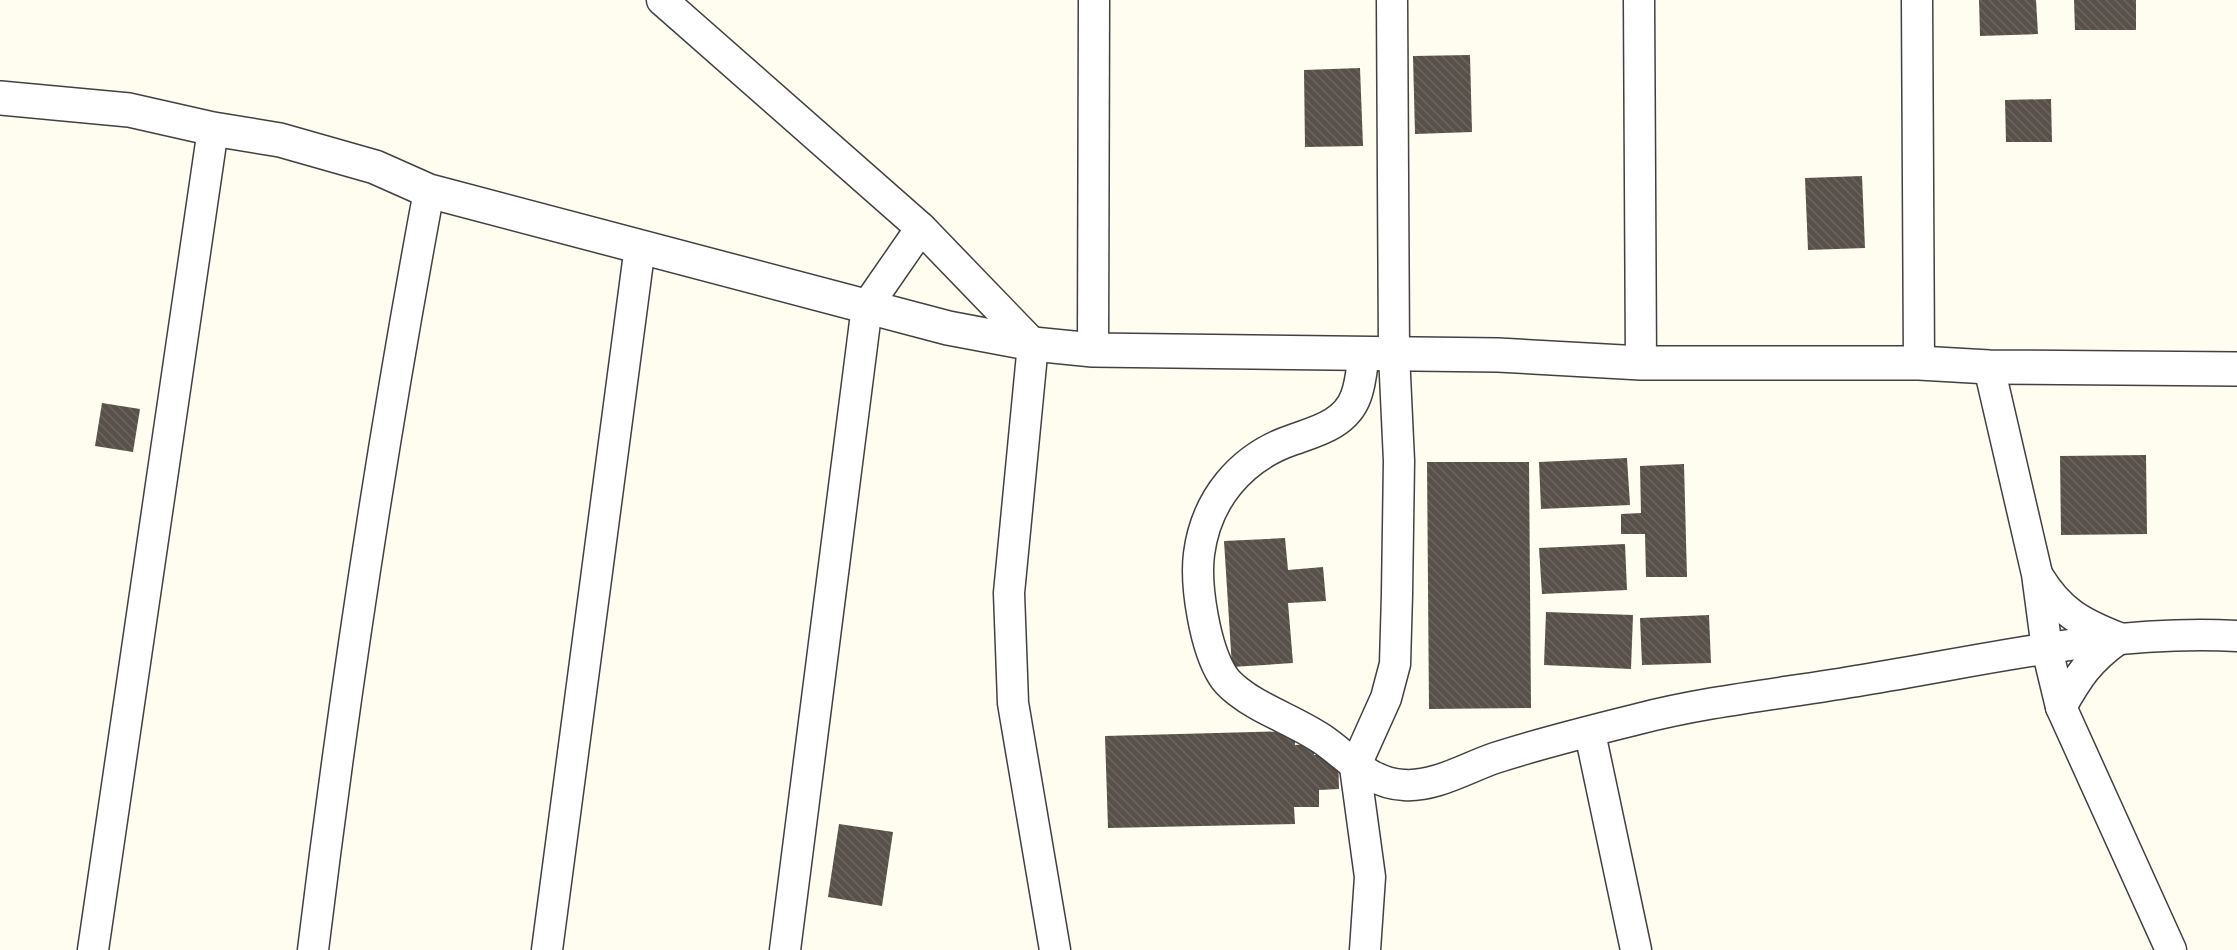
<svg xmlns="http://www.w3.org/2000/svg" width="2237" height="950" font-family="Merriweather,serif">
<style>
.building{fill:url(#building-back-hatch)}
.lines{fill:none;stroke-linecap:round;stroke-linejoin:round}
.minor-casing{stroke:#414141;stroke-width:33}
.tertiary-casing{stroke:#414141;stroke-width:36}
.minor{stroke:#fff;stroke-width:30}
.tertiary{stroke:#fff;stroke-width:33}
</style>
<defs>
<pattern id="building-back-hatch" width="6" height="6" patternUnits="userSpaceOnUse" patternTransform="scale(1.5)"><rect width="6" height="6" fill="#585049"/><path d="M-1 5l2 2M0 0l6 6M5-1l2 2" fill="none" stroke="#6b655f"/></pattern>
</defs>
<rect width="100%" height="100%" fill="#fffdf0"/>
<g class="building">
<path d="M 1979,0 L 2036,0 L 2038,34 L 1980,36 Z"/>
<path d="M 2074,0 L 2136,0 L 2136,30 L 2075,30 Z"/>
<path d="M 1470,55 L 1472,132 L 1415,134 L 1413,56 Z"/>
<path d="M 1360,68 L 1363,146 L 1305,147 L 1304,70 Z"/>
<path d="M 2051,99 L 2052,142 L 2006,142 L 2005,100 Z"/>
<path d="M 1862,176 L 1865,248 L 1808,250 L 1805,178 Z"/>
<path d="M 102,403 L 140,409 L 133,452 L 95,446 Z"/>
<path d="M 2146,455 L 2147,534 L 2061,535 L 2060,456 Z"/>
<path d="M 1627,458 L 1630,505 L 1541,509 L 1539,462 Z"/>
<path d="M 1427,462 L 1529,462 L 1531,708 L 1429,709 Z"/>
<path d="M 1684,464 L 1687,577 L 1646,577 L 1645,534 L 1621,534 L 1621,514 L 1641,513 L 1640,466 Z"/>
<path d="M 1285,538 L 1288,570 L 1323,567 L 1326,601 L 1288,603 L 1293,663 L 1232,667 L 1224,541 Z"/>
<path d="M 1625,544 L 1627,590 L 1542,594 L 1539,548 Z"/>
<path d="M 1546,612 L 1633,615 L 1631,669 L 1544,665 Z"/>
<path d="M 1709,615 L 1711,663 L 1642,665 L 1640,618 Z"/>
<path d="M 1295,731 L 1295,745 L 1314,744 L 1314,755 L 1338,755 L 1339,789 L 1319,790 L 1319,807 L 1294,807 L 1295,824 L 1108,828 L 1105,736 Z"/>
<path d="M 839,824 L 893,832 L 882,906 L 828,897 Z"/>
</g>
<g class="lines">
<defs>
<g id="minor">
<path d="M 662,0 L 921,228 L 1033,344 L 1009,593 L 1013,703 L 1055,950"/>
<path d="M 1639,0 L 1641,363"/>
<path d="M 1917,0 L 1919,363"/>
<path d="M 1093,350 L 1094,0"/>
<path d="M 1364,353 C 1362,366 1361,383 1356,396 C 1346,424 1317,431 1292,440 C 1240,458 1206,500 1199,554 C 1195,586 1205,648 1223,676 C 1229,686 1246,698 1257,704 C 1278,716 1301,725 1322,739 C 1347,756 1370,784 1404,785 C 1435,787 1466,768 1495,758 C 1541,743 1590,731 1638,719 C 1712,700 1788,693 1863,680 C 1987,660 2111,629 2237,636"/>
<path d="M 1989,367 L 2037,574 L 2047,649 L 2061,707 L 2171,950"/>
<path d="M 2038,576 C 2060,612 2081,623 2119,638"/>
<path d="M 2061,707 C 2078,677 2089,660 2117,640"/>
<path d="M 1590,733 L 1636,950"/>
<path d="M 93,950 L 213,129"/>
<path d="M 313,950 C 344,696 382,443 429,191"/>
<path d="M 547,950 L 640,246"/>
<path d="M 785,950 L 867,306 L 921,228"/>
<path d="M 1365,950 L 1370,877 L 1355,767 L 1386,698 L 1395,664 L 1397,594 L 1399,461 L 1394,354 L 1392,0"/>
</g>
<path id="tertiary" d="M 0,98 L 129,110 L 213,129 L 280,140 L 375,167 L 429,191 L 948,328 L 1033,344 L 1093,350 L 1498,355 L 1641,363 L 1919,363 L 1989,367 L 2237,369"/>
</defs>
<use href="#minor" class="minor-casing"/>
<use href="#tertiary" class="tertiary-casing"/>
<use href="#minor" class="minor"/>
<use href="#tertiary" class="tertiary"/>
</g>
</svg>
